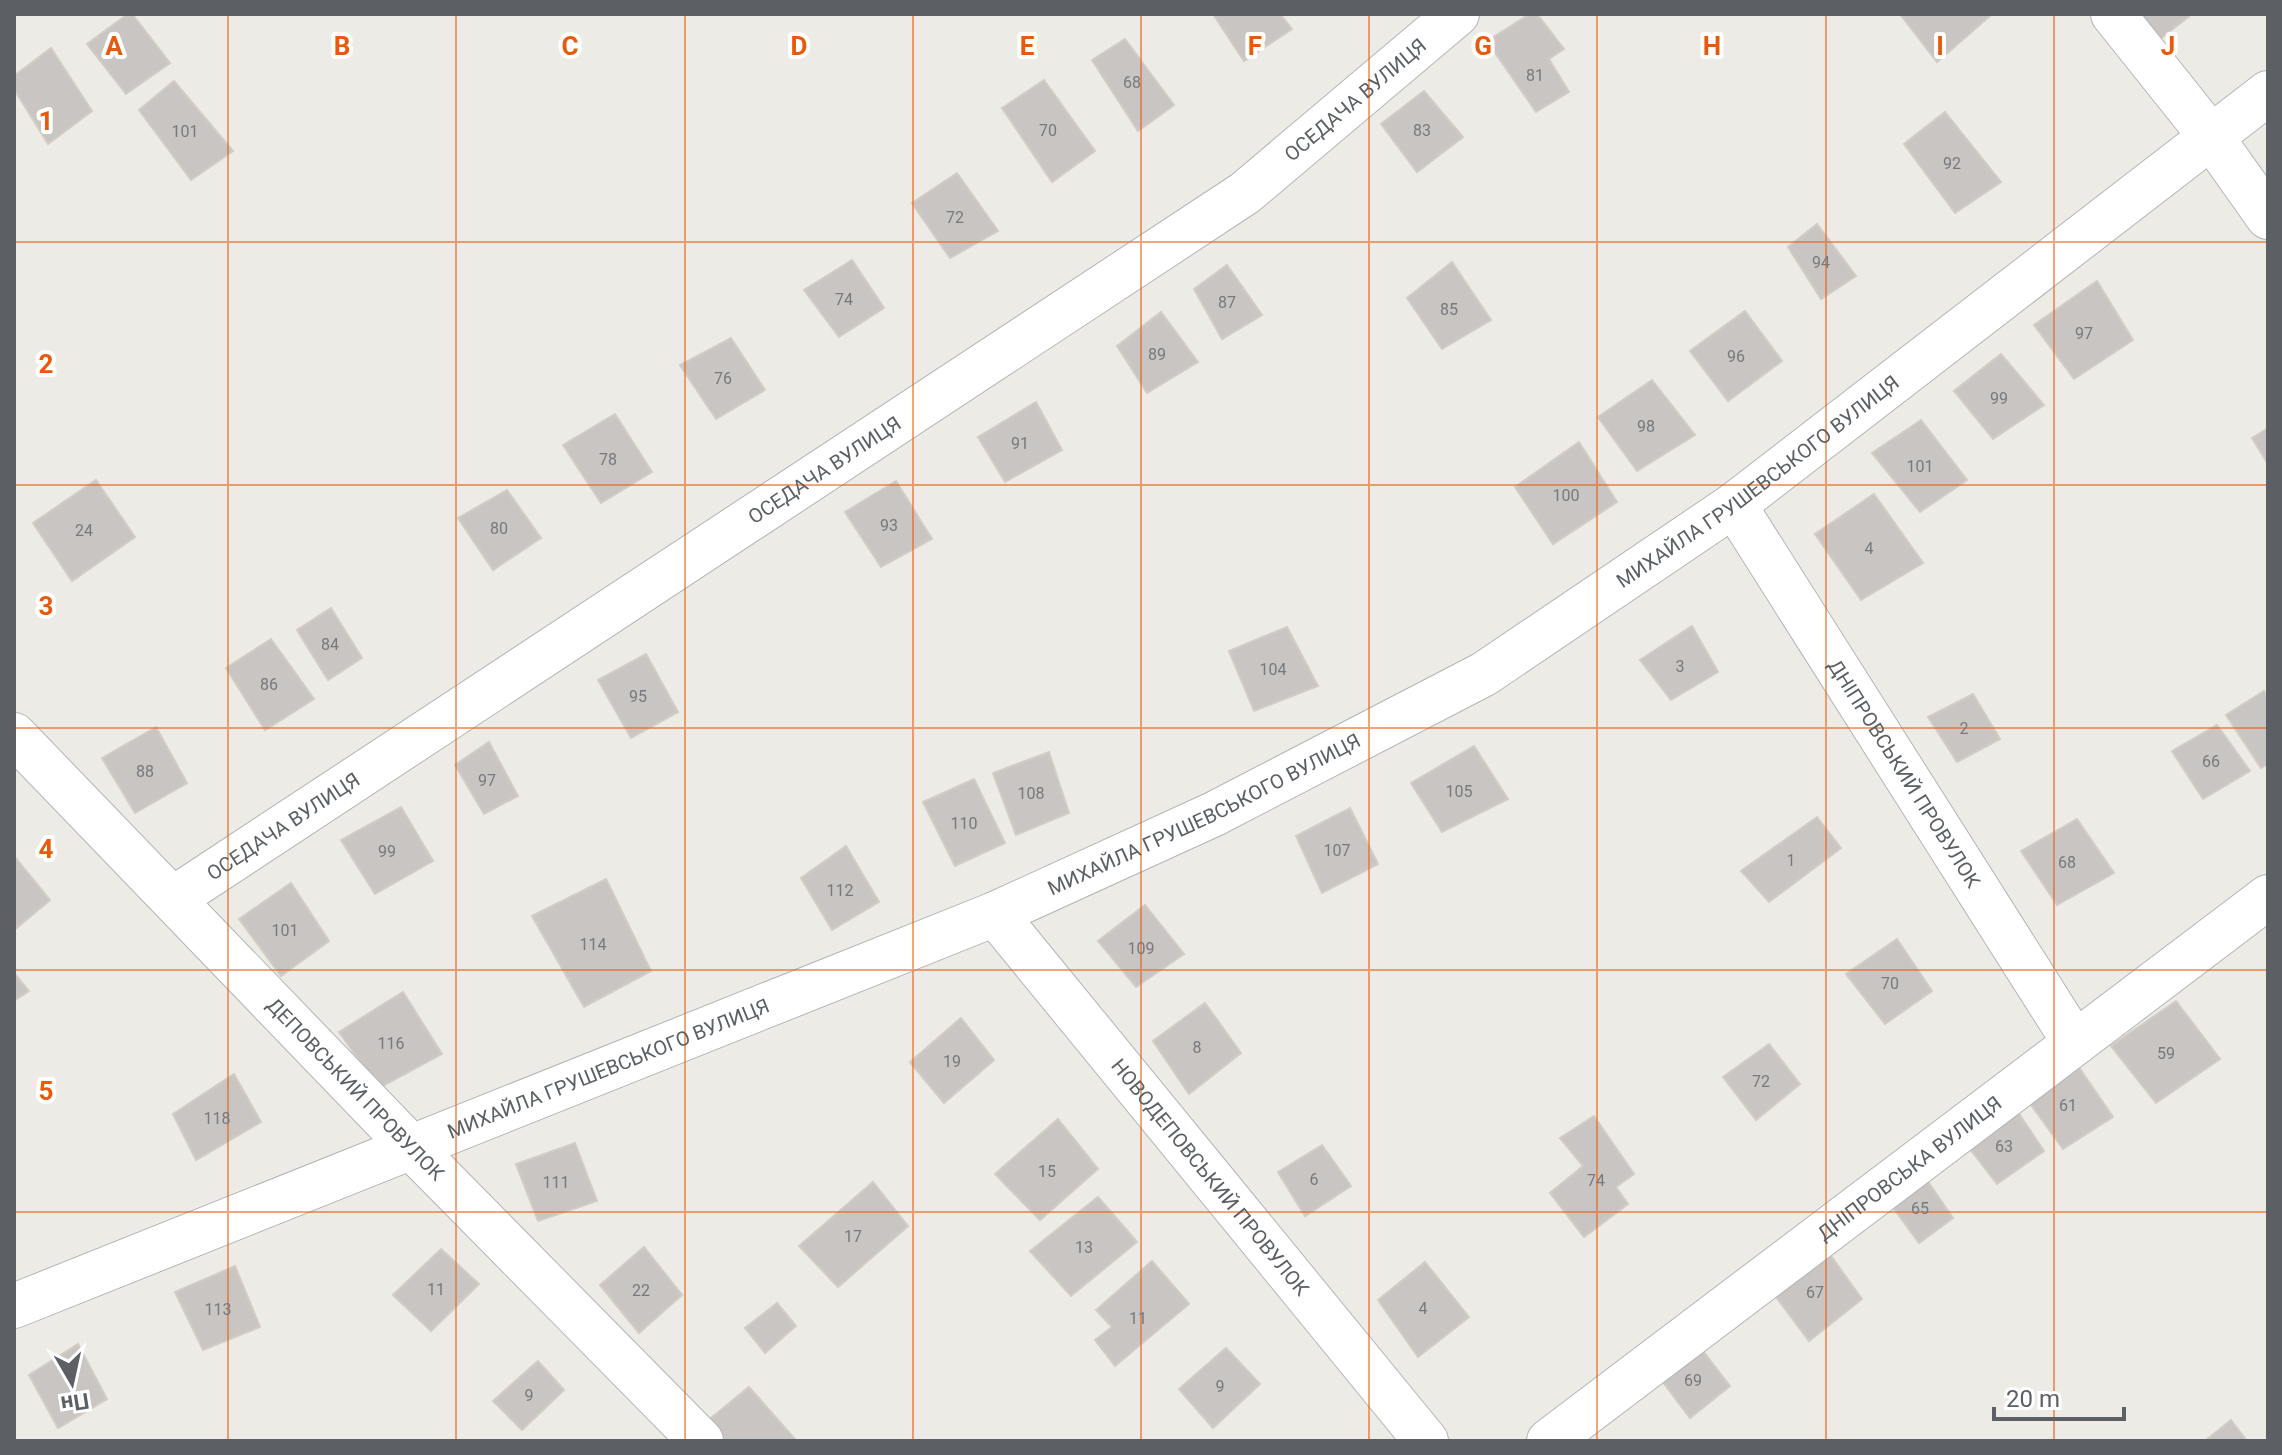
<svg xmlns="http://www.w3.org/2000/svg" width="2282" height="1455" font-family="Roboto,sans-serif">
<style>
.building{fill:#c9c5c2;stroke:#d2ccc4;stroke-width:2}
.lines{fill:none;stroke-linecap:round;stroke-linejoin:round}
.minor-casing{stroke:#b2b5b8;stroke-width:46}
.minor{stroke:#fff;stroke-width:44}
.grid{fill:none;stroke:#e8590c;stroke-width:2;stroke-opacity:0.55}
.labels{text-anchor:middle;stroke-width:8;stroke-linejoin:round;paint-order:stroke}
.number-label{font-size:16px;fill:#77797c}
.street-label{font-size:20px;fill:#5c6064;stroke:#fff}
.grid-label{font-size:26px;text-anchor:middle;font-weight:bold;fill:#e8590c;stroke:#fff;stroke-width:8;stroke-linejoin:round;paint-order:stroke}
</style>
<rect width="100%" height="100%" fill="#edebe5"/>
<g class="building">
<path d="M 128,14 L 132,14 L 170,63 L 126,94 L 87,44 Z"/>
<path d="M 1213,14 L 1280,14 L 1292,29 L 1244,61 Z"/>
<path d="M 1530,14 L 1537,14 L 1564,49 L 1549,59 L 1569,92 L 1536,112 L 1487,41 Z"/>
<path d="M 1900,14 L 1991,14 L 1991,15 L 1937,62 Z"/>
<path d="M 2134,14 L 2192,14 L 2156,42 Z"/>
<path d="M 1125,39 L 1174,105 L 1138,131 L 1092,60 Z"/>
<path d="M 51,48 L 92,111 L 48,144 L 14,89 L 14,76 Z"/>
<path d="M 1044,80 L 1095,151 L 1052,182 L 1002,108 Z"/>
<path d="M 174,81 L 233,151 L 191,180 L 139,110 Z"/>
<path d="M 1424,91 L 1463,137 L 1417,172 L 1381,124 Z"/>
<path d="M 1945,112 L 2001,182 L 1955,213 L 1904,144 Z"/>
<path d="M 957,173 L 998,231 L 950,258 L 912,203 Z"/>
<path d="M 1817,224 L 1856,276 L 1821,299 L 1788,247 Z"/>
<path d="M 852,260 L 884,308 L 839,337 L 804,290 Z"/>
<path d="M 1452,262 L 1491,320 L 1442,349 L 1407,298 Z"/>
<path d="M 1227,265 L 1262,315 L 1222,339 L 1194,289 Z"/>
<path d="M 2097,281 L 2133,340 L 2074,379 L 2034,325 Z"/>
<path d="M 1745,311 L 1782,361 L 1728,401 L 1690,351 Z"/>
<path d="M 1161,312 L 1198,362 L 1147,393 L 1117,346 Z"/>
<path d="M 731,338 L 765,390 L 716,419 L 680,365 Z"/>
<path d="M 2001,354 L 2044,405 L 1993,439 L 1954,391 Z"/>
<path d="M 1652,380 L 1695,435 L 1637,471 L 1598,417 Z"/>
<path d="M 1036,402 L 1062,450 L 1005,482 L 978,437 Z"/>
<path d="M 615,414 L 652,472 L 601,503 L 563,445 Z"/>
<path d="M 1921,420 L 1967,480 L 1920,512 L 1872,453 Z"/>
<path d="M 2268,428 L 2268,464 L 2252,438 Z"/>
<path d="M 1579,442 L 1617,502 L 1553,544 L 1515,487 Z"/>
<path d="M 96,480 L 135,537 L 72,581 L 33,523 Z"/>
<path d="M 896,481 L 932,539 L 881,567 L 845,512 Z"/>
<path d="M 507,490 L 541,538 L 493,570 L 458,518 Z"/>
<path d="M 1874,494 L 1923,563 L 1861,600 L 1815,534 Z"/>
<path d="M 331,608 L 362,658 L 328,680 L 297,630 Z"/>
<path d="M 1692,626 L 1718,672 L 1671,700 L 1640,660 Z"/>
<path d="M 1287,627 L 1318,686 L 1254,711 L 1229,651 Z"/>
<path d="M 271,639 L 314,699 L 265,730 L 226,668 Z"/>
<path d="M 646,654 L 678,712 L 631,738 L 598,680 Z"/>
<path d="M 2264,691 L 2268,699 L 2268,764 L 2261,768 L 2226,715 Z"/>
<path d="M 1973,694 L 2000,739 L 1957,762 L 1928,717 Z"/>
<path d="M 2217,725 L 2250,771 L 2203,799 L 2172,751 Z"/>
<path d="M 156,727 L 187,783 L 135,813 L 102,758 Z"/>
<path d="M 489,742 L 518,796 L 484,814 L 455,765 Z"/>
<path d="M 1474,746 L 1508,799 L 1442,832 L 1411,783 Z"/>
<path d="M 1049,752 L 1069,813 L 1016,835 L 993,773 Z"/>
<path d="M 974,779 L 1005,843 L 955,866 L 923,802 Z"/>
<path d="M 401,807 L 433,861 L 375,894 L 341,840 Z"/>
<path d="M 1350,808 L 1378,864 L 1322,893 L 1296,836 Z"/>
<path d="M 1817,817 L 1841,848 L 1769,902 L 1741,871 Z"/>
<path d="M 2077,819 L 2114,873 L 2057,905 L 2021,851 Z"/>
<path d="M 846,846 L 879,902 L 832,930 L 801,878 Z"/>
<path d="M 14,856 L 50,900 L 14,930 Z"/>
<path d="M 606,879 L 651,971 L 584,1007 L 532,916 Z"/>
<path d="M 291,883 L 329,941 L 281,976 L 239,919 Z"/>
<path d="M 1145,905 L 1184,954 L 1136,987 L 1098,941 Z"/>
<path d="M 1897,939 L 1932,991 L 1885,1024 L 1846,974 Z"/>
<path d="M 14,973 L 29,991 L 14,1001 Z"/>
<path d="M 403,992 L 442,1054 L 379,1088 L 339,1032 Z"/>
<path d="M 2176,1001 L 2220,1059 L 2156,1103 L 2111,1046 Z"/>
<path d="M 1205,1003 L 1241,1053 L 1189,1094 L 1153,1041 Z"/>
<path d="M 961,1018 L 994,1060 L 944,1103 L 910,1062 Z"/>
<path d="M 1769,1044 L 1800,1084 L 1756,1120 L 1723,1077 Z"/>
<path d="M 2074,1060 L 2113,1117 L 2063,1149 L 2023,1094 Z"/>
<path d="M 234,1074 L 261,1122 L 196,1160 L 173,1114 Z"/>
<path d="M 2013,1105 L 2044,1151 L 1997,1184 L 1963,1140 Z"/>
<path d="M 1594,1116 L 1634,1174 L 1616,1187 L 1628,1204 L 1584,1237 L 1550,1193 L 1583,1166 L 1560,1138 Z"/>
<path d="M 1058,1119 L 1098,1169 L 1040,1220 L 995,1174 Z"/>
<path d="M 575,1143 L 597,1201 L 538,1221 L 516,1164 Z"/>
<path d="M 1322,1145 L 1351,1186 L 1305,1216 L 1278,1172 Z"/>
<path d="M 1920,1170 L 1953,1218 L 1919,1243 L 1886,1198 Z"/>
<path d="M 873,1182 L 908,1226 L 838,1287 L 799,1246 Z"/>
<path d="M 1098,1197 L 1137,1242 L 1071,1296 L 1030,1251 Z"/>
<path d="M 1821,1242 L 1862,1299 L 1809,1341 L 1767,1285 Z"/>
<path d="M 644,1247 L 682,1295 L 639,1333 L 600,1285 Z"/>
<path d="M 441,1249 L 479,1284 L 431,1331 L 393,1295 Z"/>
<path d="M 1152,1261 L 1189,1304 L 1115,1366 L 1095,1340 L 1112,1327 L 1096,1310 Z"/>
<path d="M 1425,1262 L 1469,1317 L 1418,1357 L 1378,1300 Z"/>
<path d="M 235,1266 L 260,1327 L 203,1350 L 175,1292 Z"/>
<path d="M 777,1303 L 796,1326 L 765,1353 L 745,1328 Z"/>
<path d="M 1696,1342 L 1730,1386 L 1690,1418 L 1656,1373 Z"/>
<path d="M 78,1344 L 107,1399 L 58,1428 L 29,1375 Z"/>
<path d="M 1226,1348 L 1260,1384 L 1213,1428 L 1179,1389 Z"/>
<path d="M 538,1361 L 564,1390 L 522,1430 L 493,1401 Z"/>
<path d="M 749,1387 L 795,1439 L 793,1441 L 724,1441 L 706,1422 Z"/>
<path d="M 2231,1420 L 2247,1441 L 2205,1441 Z"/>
</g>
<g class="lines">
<defs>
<g id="minor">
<path d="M 2113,14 L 2212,138 L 2268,217"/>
<path id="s1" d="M 1734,505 L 2075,1043"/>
<path id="s2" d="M 14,735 L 411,1147 L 701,1441"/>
<path id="s3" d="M 173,899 L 1245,193 L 1457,14"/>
<path id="s4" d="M 995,914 L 1426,1441"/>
<path id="s5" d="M 14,1306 L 995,914 L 1214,814 L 1484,674 L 1734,505 L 2268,93"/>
<path id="s6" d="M 1549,1441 L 2268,897"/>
</g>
</defs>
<use href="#minor" class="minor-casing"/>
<use href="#minor" class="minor"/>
</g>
<path class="grid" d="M 228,14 L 228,1441M 456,14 L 456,1441M 685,14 L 685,1441M 913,14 L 913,1441M 1141,14 L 1141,1441M 1369,14 L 1369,1441M 1597,14 L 1597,1441M 1826,14 L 1826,1441M 2054,14 L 2054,1441M 14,242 L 2268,242M 14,485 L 2268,485M 14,728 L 2268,728M 14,970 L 2268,970M 14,1212 L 2268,1212"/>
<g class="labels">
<g class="number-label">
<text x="1535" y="81">81</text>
<text x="1132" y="88">68</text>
<text x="1048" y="136">70</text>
<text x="1422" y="136">83</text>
<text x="185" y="137">101</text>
<text x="1952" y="169">92</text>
<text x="955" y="223">72</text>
<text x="1821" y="268">94</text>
<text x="844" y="305">74</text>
<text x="1227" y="308">87</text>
<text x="1449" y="315">85</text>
<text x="2084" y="339">97</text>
<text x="1157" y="360">89</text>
<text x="1736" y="362">96</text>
<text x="723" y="384">76</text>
<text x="1999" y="404">99</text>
<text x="1646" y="432">98</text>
<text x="1020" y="449">91</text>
<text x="608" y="465">78</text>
<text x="1920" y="472">101</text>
<text x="1566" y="501">100</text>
<text x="889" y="531">93</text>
<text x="499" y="534">80</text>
<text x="84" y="536">24</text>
<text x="1869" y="554">4</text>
<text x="330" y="650">84</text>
<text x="1680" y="672">3</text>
<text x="1273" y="675">104</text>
<text x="269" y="690">86</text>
<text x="638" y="702">95</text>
<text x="1964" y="734">2</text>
<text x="2211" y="767">66</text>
<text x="145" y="777">88</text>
<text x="487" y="786">97</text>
<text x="1459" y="797">105</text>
<text x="1031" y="799">108</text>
<text x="964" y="829">110</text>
<text x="1337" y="856">107</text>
<text x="387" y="857">99</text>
<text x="1791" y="866">1</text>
<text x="2067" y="868">68</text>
<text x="840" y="896">112</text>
<text x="285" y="936">101</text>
<text x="593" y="950">114</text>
<text x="1141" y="954">109</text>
<text x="1890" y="989">70</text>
<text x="391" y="1049">116</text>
<text x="1197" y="1053">8</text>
<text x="2166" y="1059">59</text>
<text x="952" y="1067">19</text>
<text x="1761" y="1087">72</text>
<text x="2068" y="1111">61</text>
<text x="217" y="1124">118</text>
<text x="2004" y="1152">63</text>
<text x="1047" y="1177">15</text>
<text x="1314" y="1185">6</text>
<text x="1596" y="1186">74</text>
<text x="556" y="1188">111</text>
<text x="1920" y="1214">65</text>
<text x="853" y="1242">17</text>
<text x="1084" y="1253">13</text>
<text x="436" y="1295">11</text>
<text x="641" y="1296">22</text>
<text x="1815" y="1298">67</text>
<text x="1423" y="1314">4</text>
<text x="218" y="1315">113</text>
<text x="1138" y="1324">11</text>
<text x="1693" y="1386">69</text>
<text x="1220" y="1392">9</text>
<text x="529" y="1401">9</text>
</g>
<g class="street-label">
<text dy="7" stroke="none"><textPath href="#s3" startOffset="1428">ОСЕДАЧА ВУЛИЦЯ</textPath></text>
<text dy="7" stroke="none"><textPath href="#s3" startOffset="780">ОСЕДАЧА ВУЛИЦЯ</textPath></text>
<text dy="7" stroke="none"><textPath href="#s5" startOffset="1936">МИХАЙЛА ГРУШЕВСЬКОГО ВУЛИЦЯ</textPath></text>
<text dy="7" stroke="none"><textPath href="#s1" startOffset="318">ДНІПРОВСЬКИЙ ПРОВУЛОК</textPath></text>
<text dy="7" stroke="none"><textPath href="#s5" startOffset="1288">МИХАЙЛА ГРУШЕВСЬКОГО ВУЛИЦЯ</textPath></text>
<text dy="7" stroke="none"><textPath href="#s3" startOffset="132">ОСЕДАЧА ВУЛИЦЯ</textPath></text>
<text dy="7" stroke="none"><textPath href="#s5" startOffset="640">МИХАЙЛА ГРУШЕВСЬКОГО ВУЛИЦЯ</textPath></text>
<text dy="7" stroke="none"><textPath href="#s2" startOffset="492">ДЕПОВСЬКИЙ ПРОВУЛОК</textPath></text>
<text dy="7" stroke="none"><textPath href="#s6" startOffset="452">ДНІПРОВСЬКА ВУЛИЦЯ</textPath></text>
<text dy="7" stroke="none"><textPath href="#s4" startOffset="340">НОВОДЕПОВСЬКИЙ ПРОВУЛОК</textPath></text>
</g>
</g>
<g class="grid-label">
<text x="114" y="55">A</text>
<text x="342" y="55">B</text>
<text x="570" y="55">C</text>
<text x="799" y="55">D</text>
<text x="1027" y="55">E</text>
<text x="1255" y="55">F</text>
<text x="1483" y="55">G</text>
<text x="1712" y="55">H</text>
<text x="1940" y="55">I</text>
<text x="2168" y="55">J</text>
<text x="46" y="130">1</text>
<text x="46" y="373">2</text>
<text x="46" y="615">3</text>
<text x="46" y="858">4</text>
<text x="46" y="1100">5</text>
</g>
<rect width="2282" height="1455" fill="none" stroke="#5c6064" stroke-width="32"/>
<g transform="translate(72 1383) rotate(171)" stroke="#ffffff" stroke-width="6" paint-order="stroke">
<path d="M0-6L14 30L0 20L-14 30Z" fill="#5c6064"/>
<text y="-12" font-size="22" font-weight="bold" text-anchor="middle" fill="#5c6064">Пн</text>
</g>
<path d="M1994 1407v12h130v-12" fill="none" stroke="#5c6064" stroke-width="4"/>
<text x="2006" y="1407" font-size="24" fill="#5c6064" stroke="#ffffff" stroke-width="6" paint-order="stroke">20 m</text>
</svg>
